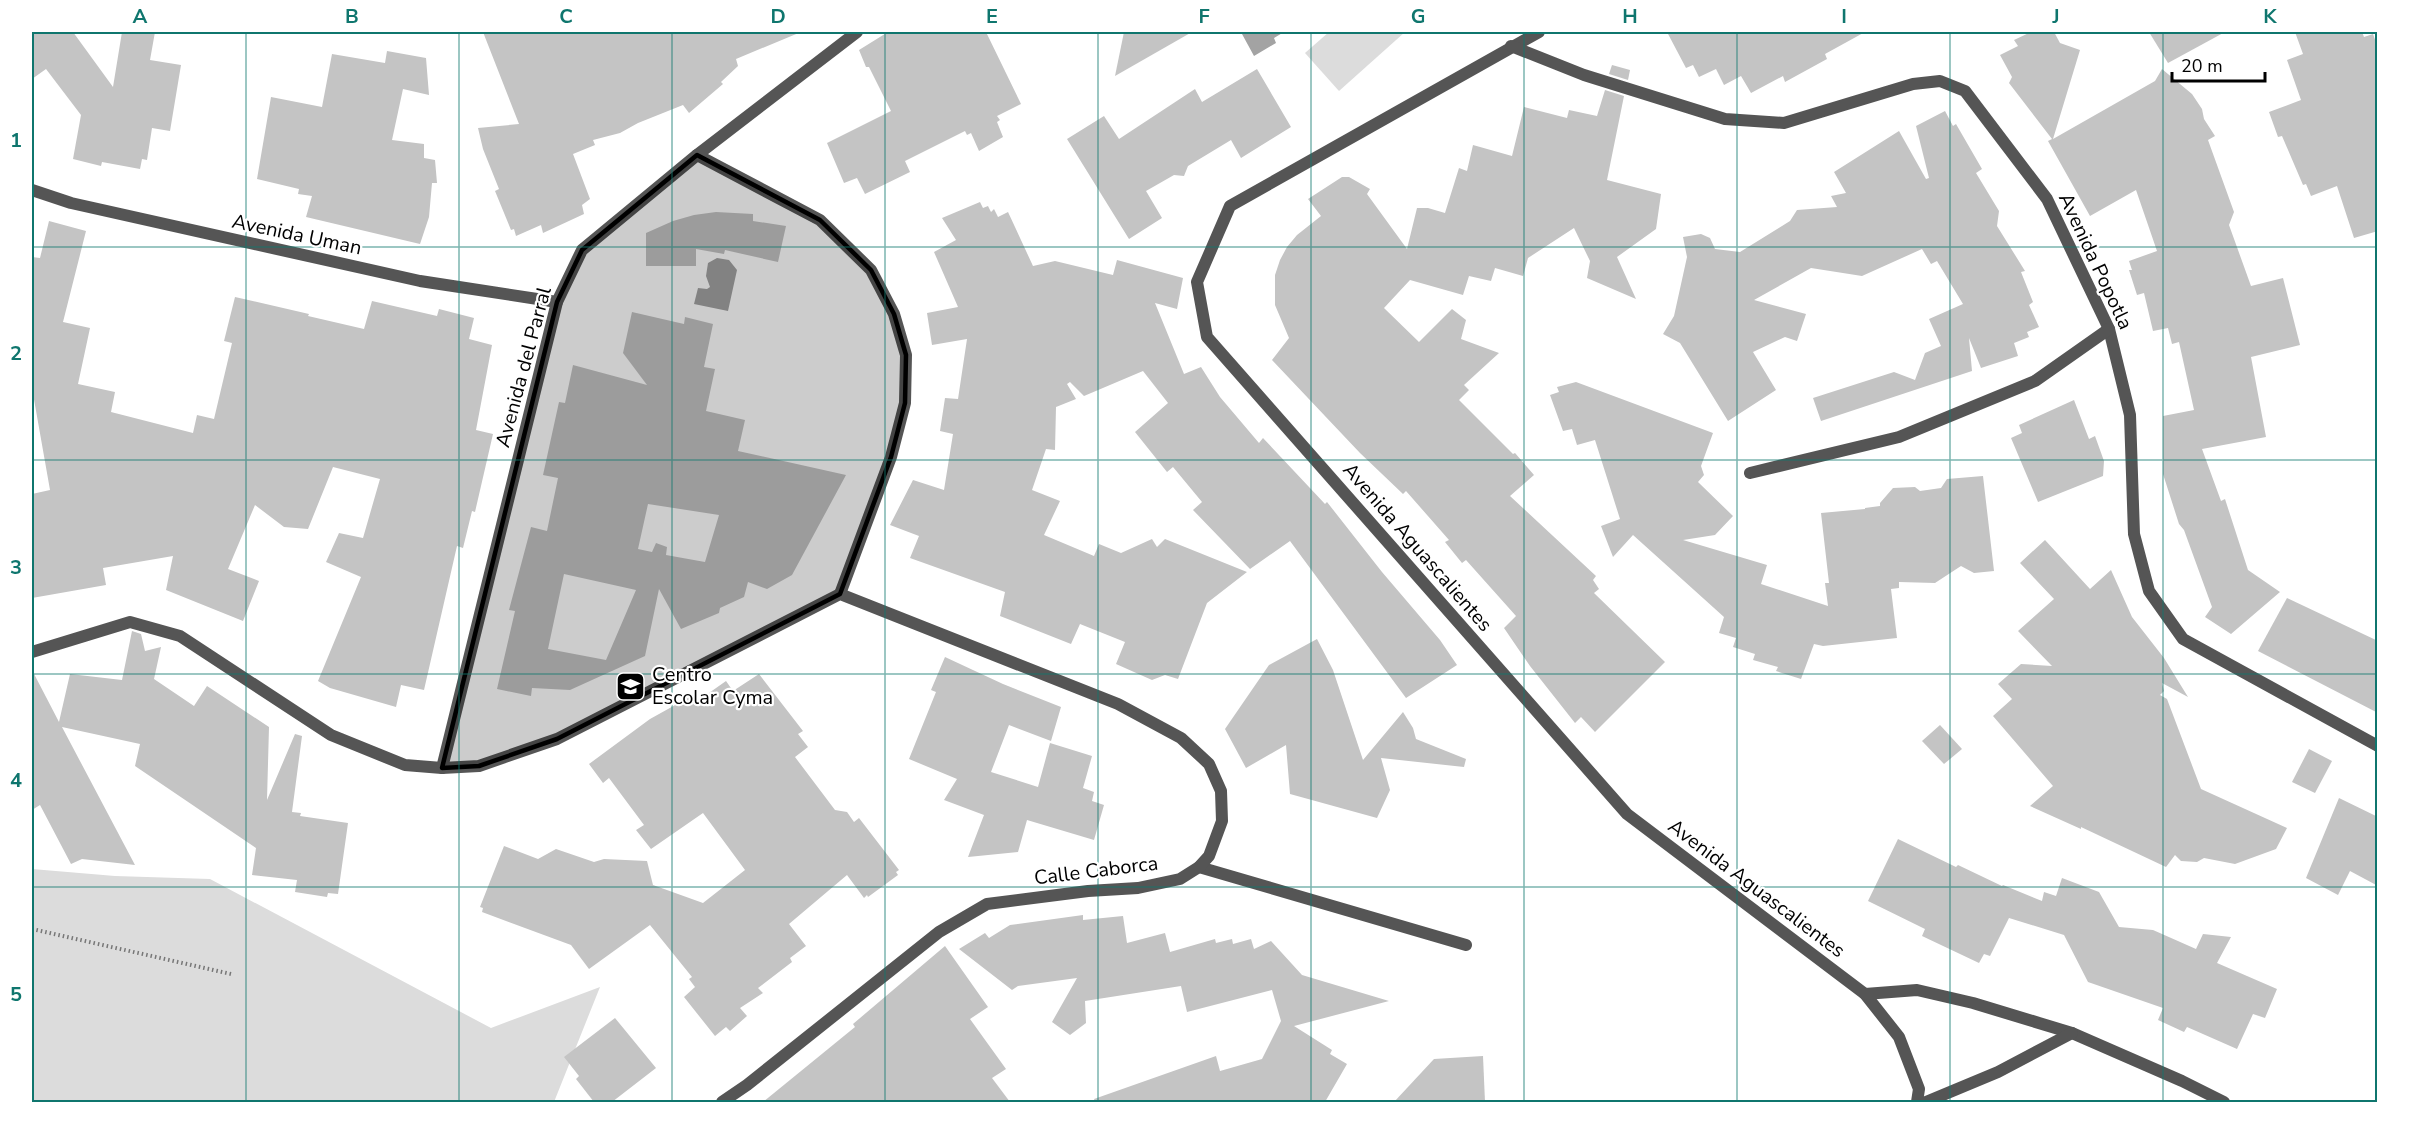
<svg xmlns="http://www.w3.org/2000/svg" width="2409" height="1134" font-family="'Nunito Sans',sans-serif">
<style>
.green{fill:#dcdcdc}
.water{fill:#a3a3a3}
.building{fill:#c4c4c4;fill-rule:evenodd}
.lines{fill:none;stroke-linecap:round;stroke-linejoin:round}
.path{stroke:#777;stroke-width:4;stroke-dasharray:1.5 3;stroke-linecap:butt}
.minor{stroke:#555;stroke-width:12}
.tertiary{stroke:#555;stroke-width:12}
.marked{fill:#000;fill-opacity:0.2;stroke:#000;stroke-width:4.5;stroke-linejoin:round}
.grid{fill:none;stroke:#0f766e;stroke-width:1.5;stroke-opacity:0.55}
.labels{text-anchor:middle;stroke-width:4.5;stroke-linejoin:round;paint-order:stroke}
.street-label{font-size:20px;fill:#000;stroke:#fff}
.poi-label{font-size:20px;fill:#000;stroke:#fff;text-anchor:start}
.neatline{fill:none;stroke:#0f766e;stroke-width:2}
.grid-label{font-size:20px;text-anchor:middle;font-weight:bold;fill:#0f766e}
</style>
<rect width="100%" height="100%" fill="#fff"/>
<g class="green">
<path d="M 1329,32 L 1405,32 L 1339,91 L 1305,53 Z"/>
<path d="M 32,869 L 115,876 L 210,879 L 491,1028 L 600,987 L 554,1102 L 32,1102 Z"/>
</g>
<g class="water">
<path d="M 1244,32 L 1284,32 L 1274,38 L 1276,43 L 1254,56 L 1242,34 Z"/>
<path d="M 717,258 L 729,260 L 737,270 L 728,311 L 694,304 L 698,288 L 707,289 L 710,287 L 706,276 L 708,263 Z"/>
</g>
<g class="building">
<path d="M 32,32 L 73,32 L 113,87 L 122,32 L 155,32 L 150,60 L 181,65 L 170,131 L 152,128 L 147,160 L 142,159 L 140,169 L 102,162 L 101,166 L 73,159 L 81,115 L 46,69 L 32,79 Z"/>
<path d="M 483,32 L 801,32 L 736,59 L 738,66 L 721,82 L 723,84 L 689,113 L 683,105 L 638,123 L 620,133 L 593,140 L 595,145 L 573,154 L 590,199 L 582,205 L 584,214 L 543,233 L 541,225 L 516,236 L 514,229 L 511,230 L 495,191 L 499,189 L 483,149 L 478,128 L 519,124 Z"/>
<path d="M 888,32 L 986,32 L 1021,104 L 997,116 L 1000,120 L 997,122 L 1003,137 L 979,151 L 971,133 L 967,135 L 965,131 L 905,161 L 910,172 L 865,194 L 857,178 L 844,183 L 827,143 L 891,111 L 869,67 L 866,67 L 859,50 Z"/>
<path d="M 1124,32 L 1192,32 L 1115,76 Z"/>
<path d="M 1667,32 L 1865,32 L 1825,54 L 1827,59 L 1785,82 L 1783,76 L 1751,93 L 1741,76 L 1724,85 L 1716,69 L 1699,77 L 1693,65 L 1686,68 Z"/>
<path d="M 2031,32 L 2054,32 L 2060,43 L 2080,50 L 2053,139 L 2155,81 L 2162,69 L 2192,94 L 2202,109 L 2204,119 L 2215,136 L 2208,140 L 2234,212 L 2229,225 L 2251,286 L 2283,278 L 2300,345 L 2251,357 L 2266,437 L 2202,449 L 2221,501 L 2225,499 L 2248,570 L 2280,592 L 2231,634 L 2205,617 L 2212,607 L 2184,530 L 2179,524 L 2163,474 L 2163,416 L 2194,410 L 2179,342 L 2172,344 L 2168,328 L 2153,331 L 2144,293 L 2137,295 L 2129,270 L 2132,270 L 2129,261 L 2157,251 L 2136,190 L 2090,216 L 2048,141 L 2052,139 L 2009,83 L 2012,77 L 2000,55 L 2018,46 L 2014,40 Z"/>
<path d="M 2149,32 L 2225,32 L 2168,63 Z"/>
<path d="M 2295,32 L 2362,32 L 2364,37 L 2373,34 L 2378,48 L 2378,231 L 2354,238 L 2337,186 L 2311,196 L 2306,184 L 2303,185 L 2282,136 L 2278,137 L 2269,112 L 2301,100 L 2287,60 L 2303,54 Z"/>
<path d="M 387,51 L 426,58 L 429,95 L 403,89 L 392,140 L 424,144 L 424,158 L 435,160 L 437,183 L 432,183 L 429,217 L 420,244 L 306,217 L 312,196 L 298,194 L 299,189 L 257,179 L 271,97 L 322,107 L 332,54 L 385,63 Z"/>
<path d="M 1612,65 L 1630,70 L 1628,80 L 1609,74 Z"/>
<path d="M 1257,69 L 1291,127 L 1241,158 L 1231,140 L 1188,166 L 1184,176 L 1174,175 L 1146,191 L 1162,218 L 1129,239 L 1067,139 L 1104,116 L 1119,139 L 1195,89 L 1202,102 Z"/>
<path d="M 1605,90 L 1624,96 L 1607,180 L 1661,194 L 1656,229 L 1617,257 L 1636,299 L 1587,278 L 1590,261 L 1574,228 L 1528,258 L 1523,276 L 1495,268 L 1491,281 L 1469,276 L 1463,295 L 1410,280 L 1384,308 L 1419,342 L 1452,309 L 1466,320 L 1461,339 L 1499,353 L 1464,385 L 1469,390 L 1459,400 L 1513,454 L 1515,453 L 1534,475 L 1510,496 L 1596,576 L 1593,580 L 1599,589 L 1594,593 L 1665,662 L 1595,732 L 1581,717 L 1575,723 L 1530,666 L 1504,628 L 1516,616 L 1466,560 L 1462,563 L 1445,542 L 1449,540 L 1406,491 L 1403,494 L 1360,453 L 1272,360 L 1289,338 L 1275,305 L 1275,275 L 1280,260 L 1287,247 L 1297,235 L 1321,216 L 1308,199 L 1342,177 L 1349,177 L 1370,189 L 1367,194 L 1407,249 L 1417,208 L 1428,208 L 1445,213 L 1459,168 L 1467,171 L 1473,145 L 1512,156 L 1524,107 L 1567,118 L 1569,110 L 1597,116 Z"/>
<path d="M 1945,111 L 1953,126 L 1956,124 L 1982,169 L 1976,173 L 1999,211 L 1997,226 L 2025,271 L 2021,272 L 2033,302 L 2029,305 L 2039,327 L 2027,332 L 2029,337 L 2014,343 L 2018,356 L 1981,368 L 1969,338 L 1972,371 L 1821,421 L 1813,398 L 1894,372 L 1915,380 L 1925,353 L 1941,346 L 1929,319 L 1963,304 L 1937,261 L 1931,264 L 1922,249 L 1862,276 L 1811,268 L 1754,300 L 1806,314 L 1797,341 L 1785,337 L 1753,352 L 1776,390 L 1728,421 L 1680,343 L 1663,334 L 1674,316 L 1687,257 L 1683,237 L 1701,234 L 1710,238 L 1715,249 L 1740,252 L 1790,221 L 1797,210 L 1837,207 L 1831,196 L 1846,193 L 1834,172 L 1899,131 L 1926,179 L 1929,178 L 1916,126 Z"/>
<path d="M 980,202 L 983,208 L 988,206 L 991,212 L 994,209 L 998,217 L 1008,212 L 1033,266 L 1055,261 L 1113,275 L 1117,260 L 1183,278 L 1177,309 L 1155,303 L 1184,374 L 1201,367 L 1220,397 L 1259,443 L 1263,438 L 1325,504 L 1327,502 L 1382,572 L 1440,640 L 1457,665 L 1406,698 L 1290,541 L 1250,569 L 1193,510 L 1202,502 L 1173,467 L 1167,472 L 1135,432 L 1168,403 L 1143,371 L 1084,396 L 1070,382 L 1067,384 L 1076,399 L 1056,407 L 1055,450 L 1046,449 L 1032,490 L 1060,501 L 1044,535 L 1094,556 L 1099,544 L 1121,553 L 1152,539 L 1157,547 L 1165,539 L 1247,572 L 1207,603 L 1178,679 L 1165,675 L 1152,680 L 1116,664 L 1125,642 L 1080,624 L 1071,644 L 1000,616 L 1005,592 L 910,558 L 919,536 L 890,525 L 913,480 L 944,490 L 953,434 L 940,431 L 945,398 L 958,399 L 967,339 L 932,345 L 927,313 L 958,307 L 934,252 L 956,240 L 942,218 Z"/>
<path d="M 716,212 L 753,214 L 753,221 L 786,226 L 778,262 L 725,250 L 724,254 L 696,249 L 696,266 L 646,266 L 646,233 L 673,221 L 694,215 Z"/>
<path d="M 49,221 L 86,231 L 63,322 L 90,328 L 78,384 L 115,392 L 111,412 L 193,433 L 197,415 L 214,419 L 232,343 L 224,341 L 235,297 L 309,314 L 308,316 L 364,329 L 372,301 L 437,316 L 439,309 L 474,318 L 469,339 L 492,345 L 476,430 L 493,434 L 475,512 L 472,511 L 463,548 L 457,546 L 424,690 L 401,685 L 396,707 L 330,688 L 318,681 L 361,577 L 326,562 L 339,533 L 363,538 L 380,479 L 333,467 L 308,529 L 284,527 L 255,505 L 228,569 L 259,581 L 243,621 L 166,590 L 173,556 L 103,568 L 106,585 L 32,598 L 32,494 L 50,490 L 32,388 L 32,257 L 40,258 Z"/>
<path d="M 632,312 L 684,324 L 685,317 L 713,324 L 704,367 L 715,369 L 706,411 L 745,420 L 738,451 L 846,475 L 792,575 L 767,589 L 748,582 L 744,597 L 720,608 L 719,613 L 681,629 L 659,589 L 645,656 L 570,690 L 532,688 L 531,696 L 497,689 L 515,611 L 509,610 L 531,527 L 547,531 L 558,478 L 543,475 L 559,402 L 565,403 L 573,365 L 647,385 L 623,353 ZM 648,504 L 719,515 L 705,562 L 666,555 L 667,547 L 656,543 L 652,552 L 638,549 ZM 564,574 L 636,590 L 606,660 L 548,649 Z"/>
<path d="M 1576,382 L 1713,433 L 1701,466 L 1704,475 L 1698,482 L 1733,516 L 1715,535 L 1683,540 L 1767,565 L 1761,584 L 1828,606 L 1825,583 L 1829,583 L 1821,513 L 1865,509 L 1865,508 L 1880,506 L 1880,503 L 1893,488 L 1915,487 L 1920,491 L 1941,488 L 1947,479 L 1983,476 L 1994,571 L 1974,573 L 1961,566 L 1935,583 L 1899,582 L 1899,588 L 1891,589 L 1897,638 L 1823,646 L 1814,644 L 1801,679 L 1776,671 L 1778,667 L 1753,660 L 1755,654 L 1733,647 L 1736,638 L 1719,633 L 1724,617 L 1633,535 L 1613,557 L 1601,526 L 1620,519 L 1595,440 L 1577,445 L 1572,429 L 1563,431 L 1550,395 L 1559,392 L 1557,387 Z"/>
<path d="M 2074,400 L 2089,439 L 2095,436 L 2104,461 L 2103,476 L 2038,502 L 2011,438 L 2022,433 L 2019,425 Z"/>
<path d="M 2045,540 L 2090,589 L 2111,570 L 2132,617 L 2164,658 L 2188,697 L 2162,683 L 2164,691 L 2160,695 L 2167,699 L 2201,789 L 2287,828 L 2276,849 L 2235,864 L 2204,858 L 2197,862 L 2181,861 L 2175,855 L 2166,867 L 2081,827 L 2081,829 L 2030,806 L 2053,786 L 1993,716 L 2012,699 L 1998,684 L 2021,664 L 2052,666 L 2018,631 L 2054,599 L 2020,563 Z"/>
<path d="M 2287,598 L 2378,641 L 2378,713 L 2258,651 Z"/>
<path d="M 132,631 L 141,634 L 145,651 L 161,647 L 154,679 L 194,706 L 207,686 L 269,727 L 267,800 L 295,734 L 302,736 L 292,812 L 301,813 L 300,816 L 348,823 L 338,894 L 328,893 L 327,897 L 295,892 L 297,880 L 252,875 L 256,848 L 135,766 L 140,744 L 62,727 L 135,865 L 82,859 L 71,864 L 40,805 L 32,810 L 32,670 L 59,722 L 70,674 L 122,680 Z"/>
<path d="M 1317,639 L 1333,670 L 1363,760 L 1403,712 L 1413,728 L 1416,739 L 1466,759 L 1464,767 L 1381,758 L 1390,790 L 1377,818 L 1290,794 L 1286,745 L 1246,768 L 1225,729 L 1269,665 Z"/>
<path d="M 945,657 L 1003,684 L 1061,707 L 1051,741 L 1009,725 L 991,772 L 1038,787 L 1050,743 L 1092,756 L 1083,788 L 1094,792 L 1092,801 L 1104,805 L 1094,840 L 1027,820 L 1018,852 L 968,857 L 984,815 L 944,800 L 957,779 L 909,759 L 936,692 L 931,690 Z"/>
<path d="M 759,674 L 803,731 L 798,734 L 808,747 L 795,757 L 835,810 L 847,812 L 854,822 L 859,818 L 899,870 L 896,872 L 898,875 L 868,897 L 867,895 L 864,898 L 847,875 L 789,924 L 806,946 L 790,958 L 792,962 L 758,988 L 763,993 L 740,1008 L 747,1016 L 730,1031 L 726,1027 L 715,1036 L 684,997 L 695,987 L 689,979 L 692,977 L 650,925 L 589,969 L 571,945 L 482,912 L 483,908 L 480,907 L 504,846 L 538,859 L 556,849 L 594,862 L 604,859 L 647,861 L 653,885 L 703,903 L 745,870 L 703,813 L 651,849 L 636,830 L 644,825 L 609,778 L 603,783 L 589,764 L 650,719 L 695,694 L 699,700 L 726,681 L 733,691 Z"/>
<path d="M 1940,725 L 1962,749 L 1944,764 L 1922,741 Z"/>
<path d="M 2309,749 L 2332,761 L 2315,793 L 2292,782 Z"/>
<path d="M 2339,798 L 2378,817 L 2378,886 L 2350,871 L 2338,895 L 2306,878 Z"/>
<path d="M 1898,839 L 1956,867 L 1958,865 L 2002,886 L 2003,885 L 2042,901 L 2044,892 L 2056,896 L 2062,878 L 2099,892 L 2119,927 L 2153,930 L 2196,949 L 2203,934 L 2231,937 L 2217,963 L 2277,989 L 2265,1018 L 2253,1014 L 2237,1049 L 2187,1027 L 2184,1032 L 2158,1020 L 2163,1008 L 2088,982 L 2064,935 L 2009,918 L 1990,956 L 1984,954 L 1979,963 L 1922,936 L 1925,929 L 1868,901 Z"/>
<path d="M 1083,915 L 1083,920 L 1123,916 L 1127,943 L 1165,933 L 1170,952 L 1215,939 L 1216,943 L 1232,939 L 1233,944 L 1251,939 L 1254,949 L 1271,941 L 1302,975 L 1389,1001 L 1294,1026 L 1332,1050 L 1330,1054 L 1347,1064 L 1325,1102 L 1095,1102 L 1094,1099 L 1216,1056 L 1220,1071 L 1262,1059 L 1281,1021 L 1272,990 L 1187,1012 L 1181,986 L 1085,1001 L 1086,1023 L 1070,1035 L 1052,1022 L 1077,978 L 1018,986 L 1012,990 L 959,949 L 985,933 L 989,938 L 1010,925 Z"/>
<path d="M 945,946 L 988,1007 L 970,1019 L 1006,1069 L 992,1078 L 1010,1102 L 763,1102 L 855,1027 L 853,1024 Z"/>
<path d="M 615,1018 L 656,1068 L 612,1102 L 594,1102 L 576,1079 L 579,1076 L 564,1057 Z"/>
<path d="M 1483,1056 L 1485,1102 L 1394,1102 L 1434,1059 Z"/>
</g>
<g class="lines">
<path class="path" d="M 32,929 L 231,974"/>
<g class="minor">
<path d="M 1539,32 L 1230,206 L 1197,282 L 1207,337 L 1627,814 L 1865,994 L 1899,1037 L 1919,1089 L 1917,1102"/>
<path d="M 1511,46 L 1584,75 L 1725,119 L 1784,123 L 1913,84 L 1940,81 L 1965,91 L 2047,199 L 2109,329 L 2130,415 L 2134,534 L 2149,591 L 2183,639 L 2378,746"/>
<path d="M 697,155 L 820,220 L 871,270 L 894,314 L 906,355 L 905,403 L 891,457 L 840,594"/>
<path d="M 32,190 L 71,203 L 420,281 L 557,302"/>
<path d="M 1750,473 L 1899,437 L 2035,381 L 2109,329"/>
<path d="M 442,768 L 557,302 L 582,250 L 697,155 L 857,32"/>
<path d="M 1199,867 L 1466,945"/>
<path d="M 1865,994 L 1917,990 L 1973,1003 L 2072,1033 L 2182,1081 L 2224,1102"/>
<path d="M 1926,1102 L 1998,1072 L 2072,1033"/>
</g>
<path class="tertiary" d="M 32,652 L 130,622 L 180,636 L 331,735 L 405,765 L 442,768 L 479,766 L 557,739 L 840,594 L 1118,704 L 1181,738 L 1209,764 L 1221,791 L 1222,821 L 1209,856 L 1199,867 L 1180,879 L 1138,888 L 1088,891 L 987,904 L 939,932 L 747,1085 L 722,1102"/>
</g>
<path class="marked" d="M 697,155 L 820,220 L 871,270 L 894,314 L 906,355 L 905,403 L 891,457 L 840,594 L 557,739 L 479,766 L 442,768 L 557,302 L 582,250 Z"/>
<path class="grid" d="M 246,32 L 246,1102M 459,32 L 459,1102M 672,32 L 672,1102M 885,32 L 885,1102M 1098,32 L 1098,1102M 1311,32 L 1311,1102M 1524,32 L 1524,1102M 1737,32 L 1737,1102M 1950,32 L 1950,1102M 2163,32 L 2163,1102M 32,247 L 2378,247M 32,460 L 2378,460M 32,674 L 2378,674M 32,887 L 2378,887"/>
<defs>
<symbol id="school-square" viewBox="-11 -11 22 22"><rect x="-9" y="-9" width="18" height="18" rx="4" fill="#000" stroke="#fff"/><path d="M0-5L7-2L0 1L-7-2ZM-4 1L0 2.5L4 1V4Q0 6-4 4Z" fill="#fff"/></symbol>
</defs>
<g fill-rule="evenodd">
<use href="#school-square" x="614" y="670" width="33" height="33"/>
</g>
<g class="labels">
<g class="street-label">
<text transform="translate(297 234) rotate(12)" y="7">Avenida Uman</text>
<text transform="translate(2096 261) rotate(65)" y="7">Avenida Popotla</text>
<text transform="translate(523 367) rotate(-75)" y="7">Avenida del Parral</text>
<text transform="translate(1418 547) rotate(49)" y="7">Avenida Aguascalientes</text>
<text transform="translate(1096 870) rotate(-7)" y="7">Calle Caborca</text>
<text transform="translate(1757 888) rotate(37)" y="7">Avenida Aguascalientes</text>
</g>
<g class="poi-label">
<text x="652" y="681">Centro<tspan x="652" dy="23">Escolar Cyma</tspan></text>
</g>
</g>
<rect width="2409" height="1134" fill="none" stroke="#ffffff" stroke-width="66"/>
<path d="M2172 72v9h93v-9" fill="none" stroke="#000000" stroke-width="3"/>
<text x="2181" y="72" font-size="18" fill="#000000" stroke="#ffffff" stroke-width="4.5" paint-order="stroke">20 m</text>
<rect x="33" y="33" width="2343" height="1068" class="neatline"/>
<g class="grid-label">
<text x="140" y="23">A</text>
<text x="352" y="23">B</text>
<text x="566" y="23">C</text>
<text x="778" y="23">D</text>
<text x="992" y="23">E</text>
<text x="1204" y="23">F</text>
<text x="1418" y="23">G</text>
<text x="1630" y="23">H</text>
<text x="1844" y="23">I</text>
<text x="2056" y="23">J</text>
<text x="2270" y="23">K</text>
<text x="16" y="147">1</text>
<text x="16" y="360">2</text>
<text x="16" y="574">3</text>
<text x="16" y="787">4</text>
<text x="16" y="1001">5</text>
</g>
</svg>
